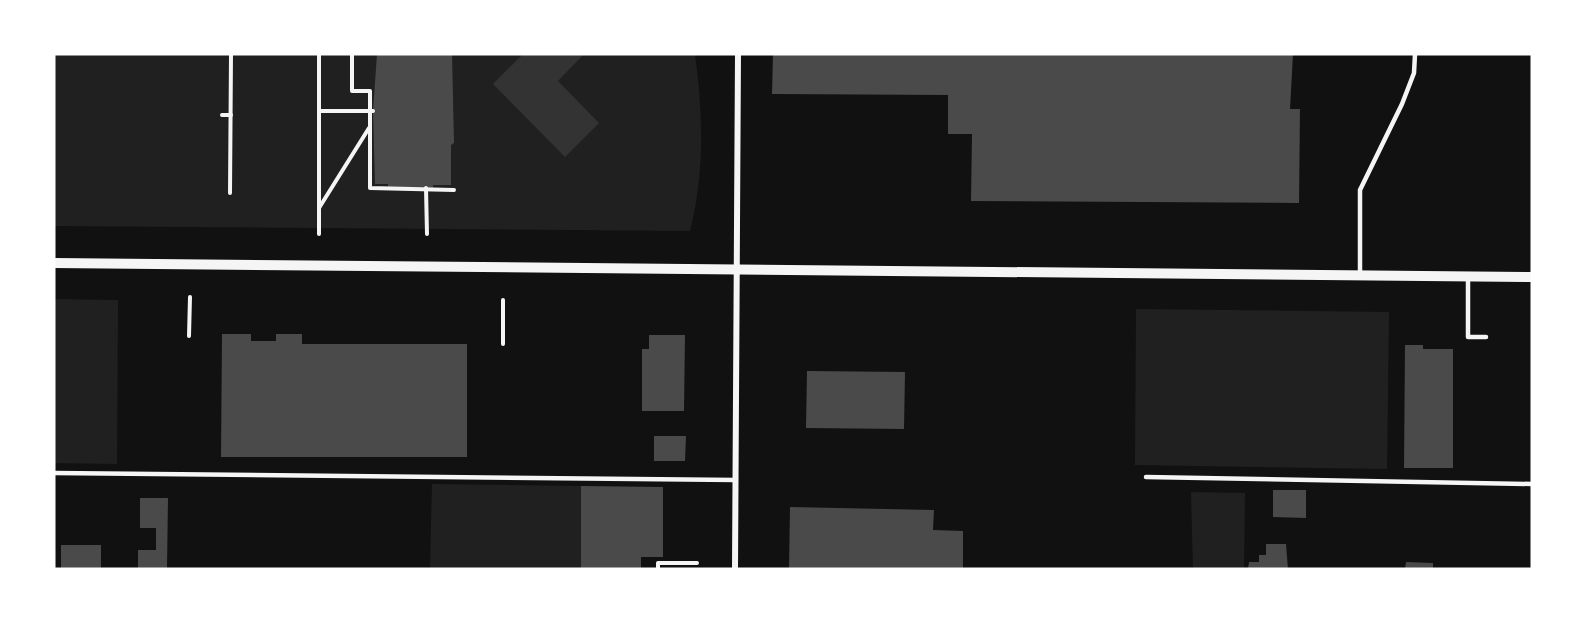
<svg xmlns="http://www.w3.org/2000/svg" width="1586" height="623" font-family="'Asap Condensed',sans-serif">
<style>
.green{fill:#202020}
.water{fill:#333}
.building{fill:#4a4a4a}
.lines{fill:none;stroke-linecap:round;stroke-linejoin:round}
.path{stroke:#f5f5f5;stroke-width:4}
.service{stroke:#f5f5f5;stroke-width:4.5}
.minor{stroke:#f5f5f5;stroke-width:6}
.tertiary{stroke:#f5f5f5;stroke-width:10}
</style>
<rect width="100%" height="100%" fill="#111"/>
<g class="green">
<path d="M 54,54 L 695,54 C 703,115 705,171 690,231 L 54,226 Z"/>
<path d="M 54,299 L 118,300 L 117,464 L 54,463 Z"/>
<path d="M 1136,309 L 1389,312 L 1387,469 L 1135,465 Z"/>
<path d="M 432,484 L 581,486 L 581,569 L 430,569 Z"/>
<path d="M 1191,492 L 1245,493 L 1244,569 L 1193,569 Z"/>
</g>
<path class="water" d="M 523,54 L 584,54 L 558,81 L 599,123 L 565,157 L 493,84 Z"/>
<g class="building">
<path d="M 377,54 L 452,54 L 454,143 L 451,145 L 451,185 L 433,185 L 433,188 L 388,187 L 388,184 L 375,184 L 373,111 Z"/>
<path d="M 773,54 L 1293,54 L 1290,109 L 1300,109 L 1299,203 L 971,201 L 972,134 L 948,134 L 948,95 L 772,94 Z"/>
<path d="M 222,334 L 251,334 L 251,341 L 276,341 L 276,334 L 302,334 L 302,344 L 467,344 L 467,457 L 221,457 Z"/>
<path d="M 649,335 L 685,335 L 684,411 L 642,411 L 642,349 L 649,349 Z"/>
<path d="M 1405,345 L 1423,345 L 1423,349 L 1453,349 L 1453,468 L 1404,468 Z"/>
<path d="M 807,371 L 905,372 L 904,429 L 806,428 Z"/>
<path d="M 654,436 L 686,436 L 685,461 L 654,461 Z"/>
<path d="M 581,486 L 663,487 L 663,557 L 641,557 L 641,569 L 581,569 Z"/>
<path d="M 1273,490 L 1306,490 L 1306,518 L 1273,517 Z"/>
<path d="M 140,498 L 168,498 L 167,569 L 138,569 L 138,550 L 156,550 L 156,528 L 140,528 Z"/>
<path d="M 790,507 L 934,510 L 933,530 L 963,531 L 963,569 L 789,569 Z"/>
<path d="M 1266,544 L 1286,544 L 1288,569 L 1248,569 L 1249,562 L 1259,562 L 1259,555 L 1266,555 Z"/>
<rect x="61" y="545" width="40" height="24"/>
<path d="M 1406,562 L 1433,563 L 1433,569 L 1405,569 Z"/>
</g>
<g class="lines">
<g class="path">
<path d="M 352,54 L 352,91 L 370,91 L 370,188 L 454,190"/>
<path d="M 319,111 L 373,111"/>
<path d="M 222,115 L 231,115"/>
<path d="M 426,188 L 427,234"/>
<path d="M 230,193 L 231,54"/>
<path d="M 319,208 L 369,128"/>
<path d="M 319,234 L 319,54"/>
<path d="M 189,336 L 190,297"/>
<path d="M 503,344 L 503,300"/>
<path d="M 658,569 L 658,563 L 697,563"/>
</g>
<g class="service">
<path d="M 1360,276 L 1360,190 L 1402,104 L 1414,73 L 1415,54"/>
<path d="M 1468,276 L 1468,337 L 1486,337"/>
<path d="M 54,473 L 736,480"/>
<path d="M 1146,477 L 1532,484"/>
</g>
<path class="minor" d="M 735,569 L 738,54"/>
<path class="tertiary" d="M 54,263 L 1532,277"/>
</g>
<rect width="1586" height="623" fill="none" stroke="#ffffff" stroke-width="111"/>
</svg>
